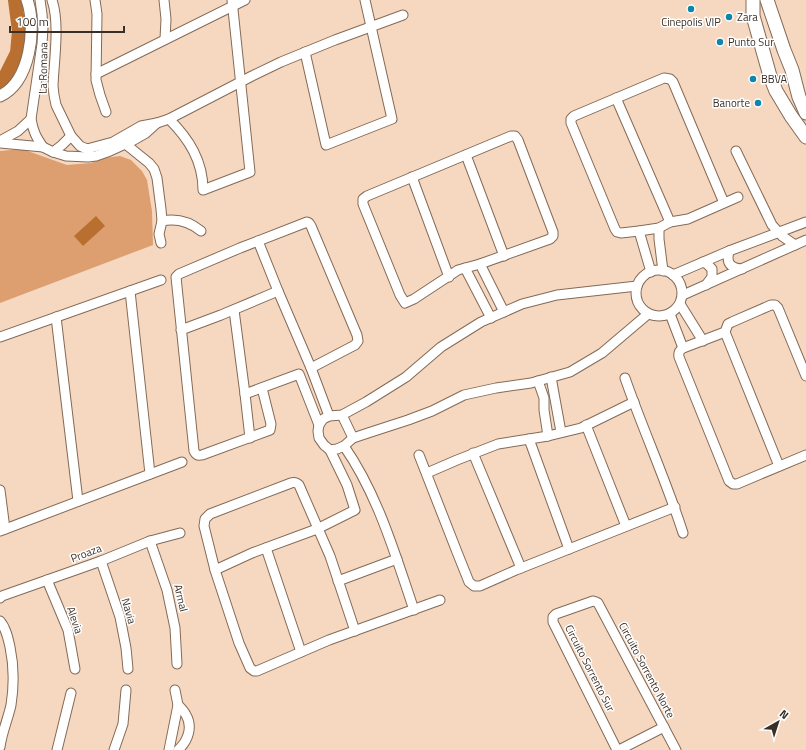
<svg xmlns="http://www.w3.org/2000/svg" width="806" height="750" font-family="'Titillium Web',sans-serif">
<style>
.green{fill:#dd9f70}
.water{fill:#b86f30}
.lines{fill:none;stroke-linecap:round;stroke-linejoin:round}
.river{stroke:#b86f30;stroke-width:14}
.minor-casing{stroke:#846a56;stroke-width:11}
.tertiary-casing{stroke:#846a56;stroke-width:13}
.secondary-casing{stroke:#846a56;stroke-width:15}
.minor{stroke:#fff;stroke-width:9}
.tertiary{stroke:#fff;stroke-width:11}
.secondary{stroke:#fff;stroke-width:13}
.poi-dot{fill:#0d86ab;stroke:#fff;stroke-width:1.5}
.labels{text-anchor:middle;stroke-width:3;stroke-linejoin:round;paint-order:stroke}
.poi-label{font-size:11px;fill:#3a2f26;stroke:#fff;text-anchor:start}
.street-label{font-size:11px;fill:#3a2f26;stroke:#fff}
</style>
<rect width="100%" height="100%" fill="#f6d8c1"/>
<path class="green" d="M 22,149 L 67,165 L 91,163 L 104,158 L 120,156 L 131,160 L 142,171 L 147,180 L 152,211 L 153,245 L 0,303 L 0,151 Z"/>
<path class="water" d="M 96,216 L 105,226 L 83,246 L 74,236 Z"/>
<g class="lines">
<path class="river" d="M 0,83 L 3,81 L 17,53 L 19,31 L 15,0"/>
<defs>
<g id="minor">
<path d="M 40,0 L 42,14 L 43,28 L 42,44 L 31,119 C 33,131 36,137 43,147"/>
<path d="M 52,0 C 60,24 54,60 53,86 L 54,95 L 56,105 L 71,136 L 80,146 L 87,149 L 113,142 L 141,126 L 157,123 L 169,119 L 252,76 L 281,62 L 335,40 L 403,15"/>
<path d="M 95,0 L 97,14 L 96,80 L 100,95 L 106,112"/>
<path d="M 164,0 L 166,19 L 165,39"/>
<path d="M 305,52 L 326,145 L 392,119 L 365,0"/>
<path d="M 96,74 L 245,0"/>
<path d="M 616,98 L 670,222"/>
<path d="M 169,119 C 189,139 203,161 203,190 L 250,172 L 232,0"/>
<path d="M 511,136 L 515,136 L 518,140 L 553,232 L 553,236 L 550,239 L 480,264 L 458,270 L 414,299 L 405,303 L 400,295 L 363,204 L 363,199 L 367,196 Z"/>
<path d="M 0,141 L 18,131 L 31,119"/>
<path d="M 123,142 L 149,163 L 154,169 L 157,178 L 161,209 L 162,221 L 159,234 L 161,243"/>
<path d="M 0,143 L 43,147 L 53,152 L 66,156 L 88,157 L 96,156 L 110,151 L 132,141 L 146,133 L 157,123"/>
<path d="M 736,151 L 772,225 L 782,236 L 795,245"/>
<path d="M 53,152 L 62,145 L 71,136"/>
<path d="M 466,155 L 504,256"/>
<path d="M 412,177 L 449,277"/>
<path d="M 724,203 L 673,82 L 670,79 L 664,78 L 574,116 L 571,119 L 571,123 L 615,229 L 617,232 L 621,233 L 639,231 L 659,228 L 670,222 L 688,219 L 738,197"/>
<path d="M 162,221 C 177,218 190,222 201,231"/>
<path d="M 659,228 L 659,239 L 663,271"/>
<path d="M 639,231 L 651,272"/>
<path d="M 258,241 L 278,291 L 311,368 L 329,416"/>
<path d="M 729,251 C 726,263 730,268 742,269"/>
<path d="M 703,262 L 707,264 L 712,269 L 712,277 L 706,285"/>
<path d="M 480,264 L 504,312"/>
<path d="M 465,268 L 491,318"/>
<circle cx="659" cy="293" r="23"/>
<path d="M 673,275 L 729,251 L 806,222"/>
<path d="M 637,286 L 557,295 L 522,304 L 481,322 L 441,347 L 406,377 L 366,402 L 342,415 L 329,416 L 323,419 L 319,425 L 318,431 L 319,438 L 324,445 L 330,450 L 337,449 L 344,446 L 353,438 L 368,433 L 408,420 L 432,411 L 464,395 L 496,388 L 531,383 L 570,372 L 602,353 L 648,314"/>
<path d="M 130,291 L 150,474"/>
<path d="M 683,295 L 806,240"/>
<path d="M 680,304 L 703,341"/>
<path d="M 234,310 L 245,394 L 250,438"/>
<path d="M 670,314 L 683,348"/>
<path d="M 56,317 L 78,501"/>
<path d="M 181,330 L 221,315 L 278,291"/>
<path d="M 725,332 L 779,466"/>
<path d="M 0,337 L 161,280"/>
<path d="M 806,376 L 778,308 L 775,305 L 771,305 L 732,322 L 728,324 L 725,332 L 683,348 C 680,350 678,352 679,357 L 729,481 L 733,484 L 737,484 L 806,455"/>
<path d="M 551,377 L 561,432"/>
<path d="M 625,378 C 643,430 666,480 683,533"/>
<path d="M 538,381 L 544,398 L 544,410 L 548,436"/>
<path d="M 262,388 L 271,424 L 270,430 L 202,455 C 198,456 196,455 194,451 L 176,277 L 179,274 L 240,248 L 307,222 L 309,223 L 311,226 L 357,335 L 358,341 L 355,345 L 311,368"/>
<path d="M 245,394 L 299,374 L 319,425"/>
<path d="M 342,415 L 353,438"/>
<path d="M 586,425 L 626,526"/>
<path d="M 529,439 L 569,549"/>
<path d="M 344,446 C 378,495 395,554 414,610"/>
<path d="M 330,450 L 347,485 L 355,510 L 317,529 L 252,553 L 215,570 L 239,643 L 250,668 L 254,671 L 257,671 L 329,640 L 440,600"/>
<path d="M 473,453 L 521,568"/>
<path d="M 419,455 L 457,552 L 469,582 L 474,586 L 480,586 L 516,570 L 675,507"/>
<path d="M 427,473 L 457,460 L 498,444 L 548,436 L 581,428 L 634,402"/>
<path d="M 0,490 L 5,529"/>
<path d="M 0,531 L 182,462"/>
<path d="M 150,541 L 167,590 L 175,628 L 177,664"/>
<path d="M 266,548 L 301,652"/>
<path d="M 101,561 L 120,617 L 126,648 L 128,669"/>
<path d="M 215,570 L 204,526 L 205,519 L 210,514 L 291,483 C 294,482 296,482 299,485 L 330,556 L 355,631"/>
<path d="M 47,580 L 68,630 L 75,669"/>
<path d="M 338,581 L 397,559"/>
<path d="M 0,598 L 2,596 L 101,561 L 150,541 L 180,533"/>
<path d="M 0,621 C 6,628 8,638 10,647 C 14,666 14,686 11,705 C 8,719 2,732 0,747"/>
<path d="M 178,705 C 181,708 184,711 186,715 C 193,727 188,741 178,750"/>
<path d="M 57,750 L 71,693"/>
<path d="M 114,750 L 123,724 L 126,690"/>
<path d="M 169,750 L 178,705 L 175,690"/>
<path d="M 617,750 L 553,622 L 553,617 L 556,614 L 593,601 L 596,602 L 598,603 L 676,750"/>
<path d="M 619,750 L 664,727"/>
</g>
<path id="tertiary" d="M 0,96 C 30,82 37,28 27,0"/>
<g id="secondary">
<path d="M 753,0 L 753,16 L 770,76 L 776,91 L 791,116 L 806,137"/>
<path d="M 767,0 L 784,50 L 792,70 L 799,97 L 806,113"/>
</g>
</defs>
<use href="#minor" class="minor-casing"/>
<use href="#tertiary" class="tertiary-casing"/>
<use href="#secondary" class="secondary-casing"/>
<use href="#minor" class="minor"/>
<use href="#tertiary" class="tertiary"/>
<use href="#secondary" class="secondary"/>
</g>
<g class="poi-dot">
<circle cx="691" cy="9" r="4"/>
<circle cx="729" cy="17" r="4"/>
<circle cx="720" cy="42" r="4"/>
<circle cx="753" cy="79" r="4"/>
<circle cx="758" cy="103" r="4"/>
</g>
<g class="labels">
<g class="poi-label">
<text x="737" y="21">Zara</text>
<text x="691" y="26" text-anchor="middle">Cinepolis VIP</text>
<text x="728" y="46">Punto Sur</text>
<text x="761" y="83">BBVA</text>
<text x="750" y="107" text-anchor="end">Banorte</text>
</g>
<g class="street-label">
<text transform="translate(43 68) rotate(-89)" y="4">La Romana</text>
<text transform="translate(86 553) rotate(-21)" y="4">Proaza</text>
<text transform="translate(181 598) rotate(77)" y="4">Armal</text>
<text transform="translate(129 611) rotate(74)" y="4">Navia</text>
<text transform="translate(75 620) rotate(71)" y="4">Alevia</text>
<text transform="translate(590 668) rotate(63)" y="4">Circuito Sorrento Sur</text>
<text transform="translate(647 670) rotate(62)" y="4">Circuito Sorrento Norte</text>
</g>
</g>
<g transform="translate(778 722) rotate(39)" stroke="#ffffff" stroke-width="3" paint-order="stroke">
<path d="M0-3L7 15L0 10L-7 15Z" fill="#3a2f26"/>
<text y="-6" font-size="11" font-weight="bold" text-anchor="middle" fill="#3a2f26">N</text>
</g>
<path d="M10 26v6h114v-6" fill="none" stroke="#3a2f26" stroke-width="2"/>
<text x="16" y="26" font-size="12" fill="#3a2f26" stroke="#ffffff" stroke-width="3" paint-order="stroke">100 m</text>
</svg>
